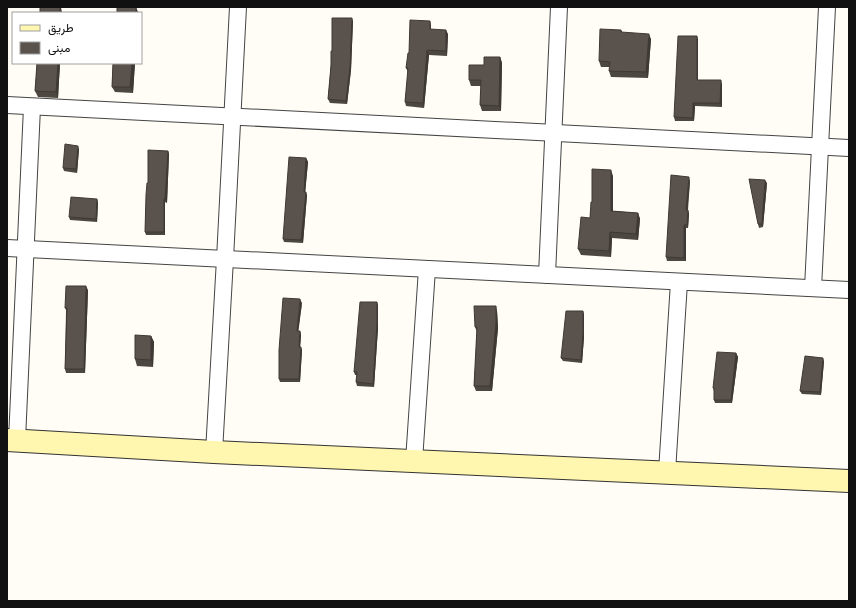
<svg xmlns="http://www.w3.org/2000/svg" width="856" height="608" font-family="'Source Serif 4',Vazirmatn,serif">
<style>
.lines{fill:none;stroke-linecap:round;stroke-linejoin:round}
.street-casing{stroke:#444;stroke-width:18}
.secondary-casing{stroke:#333;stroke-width:24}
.street{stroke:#fff;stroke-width:16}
.secondary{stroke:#fff6b0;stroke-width:22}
.wall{fill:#4d4742}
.shaded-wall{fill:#3f3936}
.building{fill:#5a524d;stroke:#3f3936}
</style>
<rect width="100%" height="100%" fill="#fffdf5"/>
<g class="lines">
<defs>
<g id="street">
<path d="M 7,105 L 849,148"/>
<path d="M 7,248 L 849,290"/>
<path d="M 547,275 L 559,7"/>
<path d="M 813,288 L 827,7"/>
<path d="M 17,440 L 32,107"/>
<path d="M 214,452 L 225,259 L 238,7"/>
<path d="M 414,461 L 427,269"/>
<path d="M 667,472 L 679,282"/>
</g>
<path id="secondary" d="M 7,440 L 214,452 L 849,481"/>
</defs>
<use href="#street" class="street-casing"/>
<use href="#secondary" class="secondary-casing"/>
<use href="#street" class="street"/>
<use href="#secondary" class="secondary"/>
</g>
<g class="wall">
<path d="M 353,21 L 351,70 L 347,104 L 330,103 L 328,99 L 332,51 Z"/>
<path d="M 430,21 L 431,26 L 431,29 L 448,34 L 447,56 L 429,55 L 424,108 L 406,106 L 405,102 L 408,72 L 406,68 L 409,53 Z"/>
<path d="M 621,30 L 623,33 L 651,39 L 648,78 L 611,77 L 609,71 L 610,67 L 601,67 L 599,61 Z"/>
<path d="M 698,39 L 698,80 L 722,84 L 722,107 L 695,106 L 694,121 L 675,121 L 674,117 Z"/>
<path d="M 500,57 L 502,63 L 501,111 L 482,111 L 480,105 L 481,86 L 471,86 L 469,80 L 484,65 Z"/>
<path d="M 37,63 L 60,63 L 58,98 L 38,97 L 35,91 Z"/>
<path d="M 113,63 L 135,63 L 133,93 L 115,92 L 112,87 Z"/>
<path d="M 79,149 L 77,173 L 64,171 L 63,168 Z"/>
<path d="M 168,151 L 169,154 L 167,203 L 165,202 L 165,235 L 146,235 L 145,232 L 148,183 Z"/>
<path d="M 306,158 L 308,162 L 305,192 L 307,195 L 303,243 L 284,242 L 283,239 Z"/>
<path d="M 613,176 L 613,211 L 638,213 L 640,219 L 638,240 L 612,238 L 611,257 L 581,255 L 578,249 L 590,218 L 592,202 Z"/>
<path d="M 690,181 L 688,210 L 689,214 L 688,228 L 686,228 L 686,261 L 667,261 L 666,257 Z"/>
<path d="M 767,183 L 763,227 L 759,228 L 758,224 Z"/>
<path d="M 97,199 L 98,203 L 97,222 L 70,220 L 69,217 Z"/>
<path d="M 88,290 L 85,373 L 66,373 L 65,369 L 66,310 L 65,308 Z"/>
<path d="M 302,303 L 298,331 L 300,331 L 301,335 L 300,347 L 302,350 L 300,382 L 280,382 L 279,379 Z"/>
<path d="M 378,305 L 378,328 L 374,387 L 357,386 L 356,382 L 357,375 L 355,375 L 354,372 Z"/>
<path d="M 497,311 L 498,328 L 492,391 L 476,391 L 474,386 L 477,332 L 475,327 Z"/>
<path d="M 583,311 L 584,315 L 584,337 L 582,363 L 563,361 L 561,358 Z"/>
<path d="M 151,336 L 154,342 L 153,367 L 137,366 L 135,359 Z"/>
<path d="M 736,353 L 738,357 L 732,403 L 715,403 L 714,400 L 714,391 L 713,388 Z"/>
<path d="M 824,361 L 821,395 L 802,394 L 800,391 Z"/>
</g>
<g class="shaded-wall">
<path d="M 60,7 L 61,7 L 62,13 L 60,13 Z"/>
<path d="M 136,7 L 138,12 L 138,13 L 136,13 Z"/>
<path d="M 352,18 L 353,21 L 351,70 L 347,104 L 346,101 Z"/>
<path d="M 430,21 L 431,26 L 431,33 L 430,29 Z"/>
<path d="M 446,30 L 448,34 L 447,56 L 446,51 Z"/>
<path d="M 649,34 L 651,39 L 648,78 L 646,72 Z"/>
<path d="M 697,36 L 698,39 L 698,83 L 697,80 Z"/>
<path d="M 427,50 L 429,55 L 424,108 L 423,103 Z"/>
<path d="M 500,57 L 502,63 L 501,111 L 499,106 Z"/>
<path d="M 58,63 L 60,63 L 58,98 L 56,92 Z"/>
<path d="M 132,63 L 135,63 L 133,93 L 130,87 Z"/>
<path d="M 721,80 L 722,84 L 722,107 L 720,103 Z"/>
<path d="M 693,103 L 695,106 L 694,121 L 693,118 Z"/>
<path d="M 78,146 L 79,149 L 77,173 L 76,169 Z"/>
<path d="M 168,151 L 169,154 L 167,203 L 165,199 Z"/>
<path d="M 306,158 L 308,162 L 305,195 L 304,192 Z"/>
<path d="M 611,170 L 613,176 L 613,217 L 611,211 Z"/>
<path d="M 689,177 L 690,181 L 687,213 L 686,210 Z"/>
<path d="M 765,180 L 767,183 L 763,227 L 762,224 Z"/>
<path d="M 306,192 L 307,195 L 303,243 L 301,240 Z"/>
<path d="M 97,199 L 98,203 L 97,222 L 96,219 Z"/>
<path d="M 164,199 L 165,202 L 165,235 L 164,232 Z"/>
<path d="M 688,210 L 689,214 L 688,228 L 687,225 Z"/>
<path d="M 638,213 L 640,219 L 638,240 L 636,234 Z"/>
<path d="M 684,225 L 686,228 L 686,261 L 684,258 Z"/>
<path d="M 610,232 L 612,238 L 611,257 L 609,251 Z"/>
<path d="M 86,286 L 88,290 L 85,373 L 84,369 Z"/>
<path d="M 300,299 L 302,303 L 298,334 L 297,331 Z"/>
<path d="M 377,302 L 378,305 L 378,328 L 374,387 L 373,384 Z"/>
<path d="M 496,306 L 497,311 L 498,328 L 492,391 L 490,386 Z"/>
<path d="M 583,311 L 584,315 L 584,337 L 582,363 L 581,360 Z"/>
<path d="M 300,331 L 301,335 L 300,350 L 299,347 Z"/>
<path d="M 151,336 L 154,342 L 153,367 L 151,360 Z"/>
<path d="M 301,347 L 302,350 L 300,382 L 299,379 Z"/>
<path d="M 736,353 L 738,357 L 732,403 L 731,400 Z"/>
<path d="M 823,358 L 824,361 L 821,395 L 820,392 Z"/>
</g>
<g class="building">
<rect x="40" y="7" width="20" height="6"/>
<rect x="117" y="7" width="19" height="6"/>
<path d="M 332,18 L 352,18 L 350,67 L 346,101 L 328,99 L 331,66 L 331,51 L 332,51 Z"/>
<path d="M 410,20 L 430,21 L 430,29 L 446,30 L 446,51 L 427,50 L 423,103 L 405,102 L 408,68 L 406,68 L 408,53 L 409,53 Z"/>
<path d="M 600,29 L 621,30 L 621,32 L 649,34 L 646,72 L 609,71 L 610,62 L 599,61 Z"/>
<path d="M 678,36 L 697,36 L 697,80 L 721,80 L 720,103 L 693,103 L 693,118 L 674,117 Z"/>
<path d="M 484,57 L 500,57 L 499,106 L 480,105 L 481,80 L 469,80 L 469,65 L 484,65 Z"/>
<path d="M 37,63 L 58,63 L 56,92 L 35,91 Z"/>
<path d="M 113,63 L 132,63 L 130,87 L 112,87 Z"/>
<path d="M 65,144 L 78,146 L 76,169 L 63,168 Z"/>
<path d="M 148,150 L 168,151 L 165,199 L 164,199 L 164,232 L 145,232 L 146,195 L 147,183 L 148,183 Z"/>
<path d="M 289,157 L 306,158 L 304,192 L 306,192 L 301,240 L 283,239 Z"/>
<path d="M 592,169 L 611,170 L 611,211 L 638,213 L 636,234 L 610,232 L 609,251 L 578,249 L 581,217 L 590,218 L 591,202 L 592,202 Z"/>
<path d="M 671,175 L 689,177 L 686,210 L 688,210 L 687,225 L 684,225 L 684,258 L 666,257 Z"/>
<path d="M 749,179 L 765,180 L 762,224 L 758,224 Z"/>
<path d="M 71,197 L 97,199 L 96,219 L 69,217 Z"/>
<path d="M 66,286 L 86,286 L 84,369 L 65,369 L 67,308 L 65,308 Z"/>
<path d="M 283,298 L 300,299 L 297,331 L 300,331 L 299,347 L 301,347 L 299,379 L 279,379 L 279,350 Z"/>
<path d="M 360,302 L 377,302 L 377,324 L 373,384 L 356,382 L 357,372 L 354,372 Z"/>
<path d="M 474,306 L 496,306 L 496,323 L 490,386 L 474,386 L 477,327 L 475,327 Z"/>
<path d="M 566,311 L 583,311 L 583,333 L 581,360 L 561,358 Z"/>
<path d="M 135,335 L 151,336 L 151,360 L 135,359 Z"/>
<path d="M 717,352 L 736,353 L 731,400 L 714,400 L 714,388 L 713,388 Z"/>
<path d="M 805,356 L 823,358 L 820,392 L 800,391 Z"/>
</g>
<rect width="856" height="608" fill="none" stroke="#111111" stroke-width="16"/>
<rect x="12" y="12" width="130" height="52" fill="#ffffff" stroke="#a0a0a0"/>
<rect x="20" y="25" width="20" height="6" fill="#fff6b0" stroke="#a0a0a0"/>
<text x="48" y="32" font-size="12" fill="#111111">طريق</text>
<rect x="20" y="42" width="20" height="12" fill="#5a524d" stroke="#a0a0a0"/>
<text x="48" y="52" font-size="12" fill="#111111">مبنى</text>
</svg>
